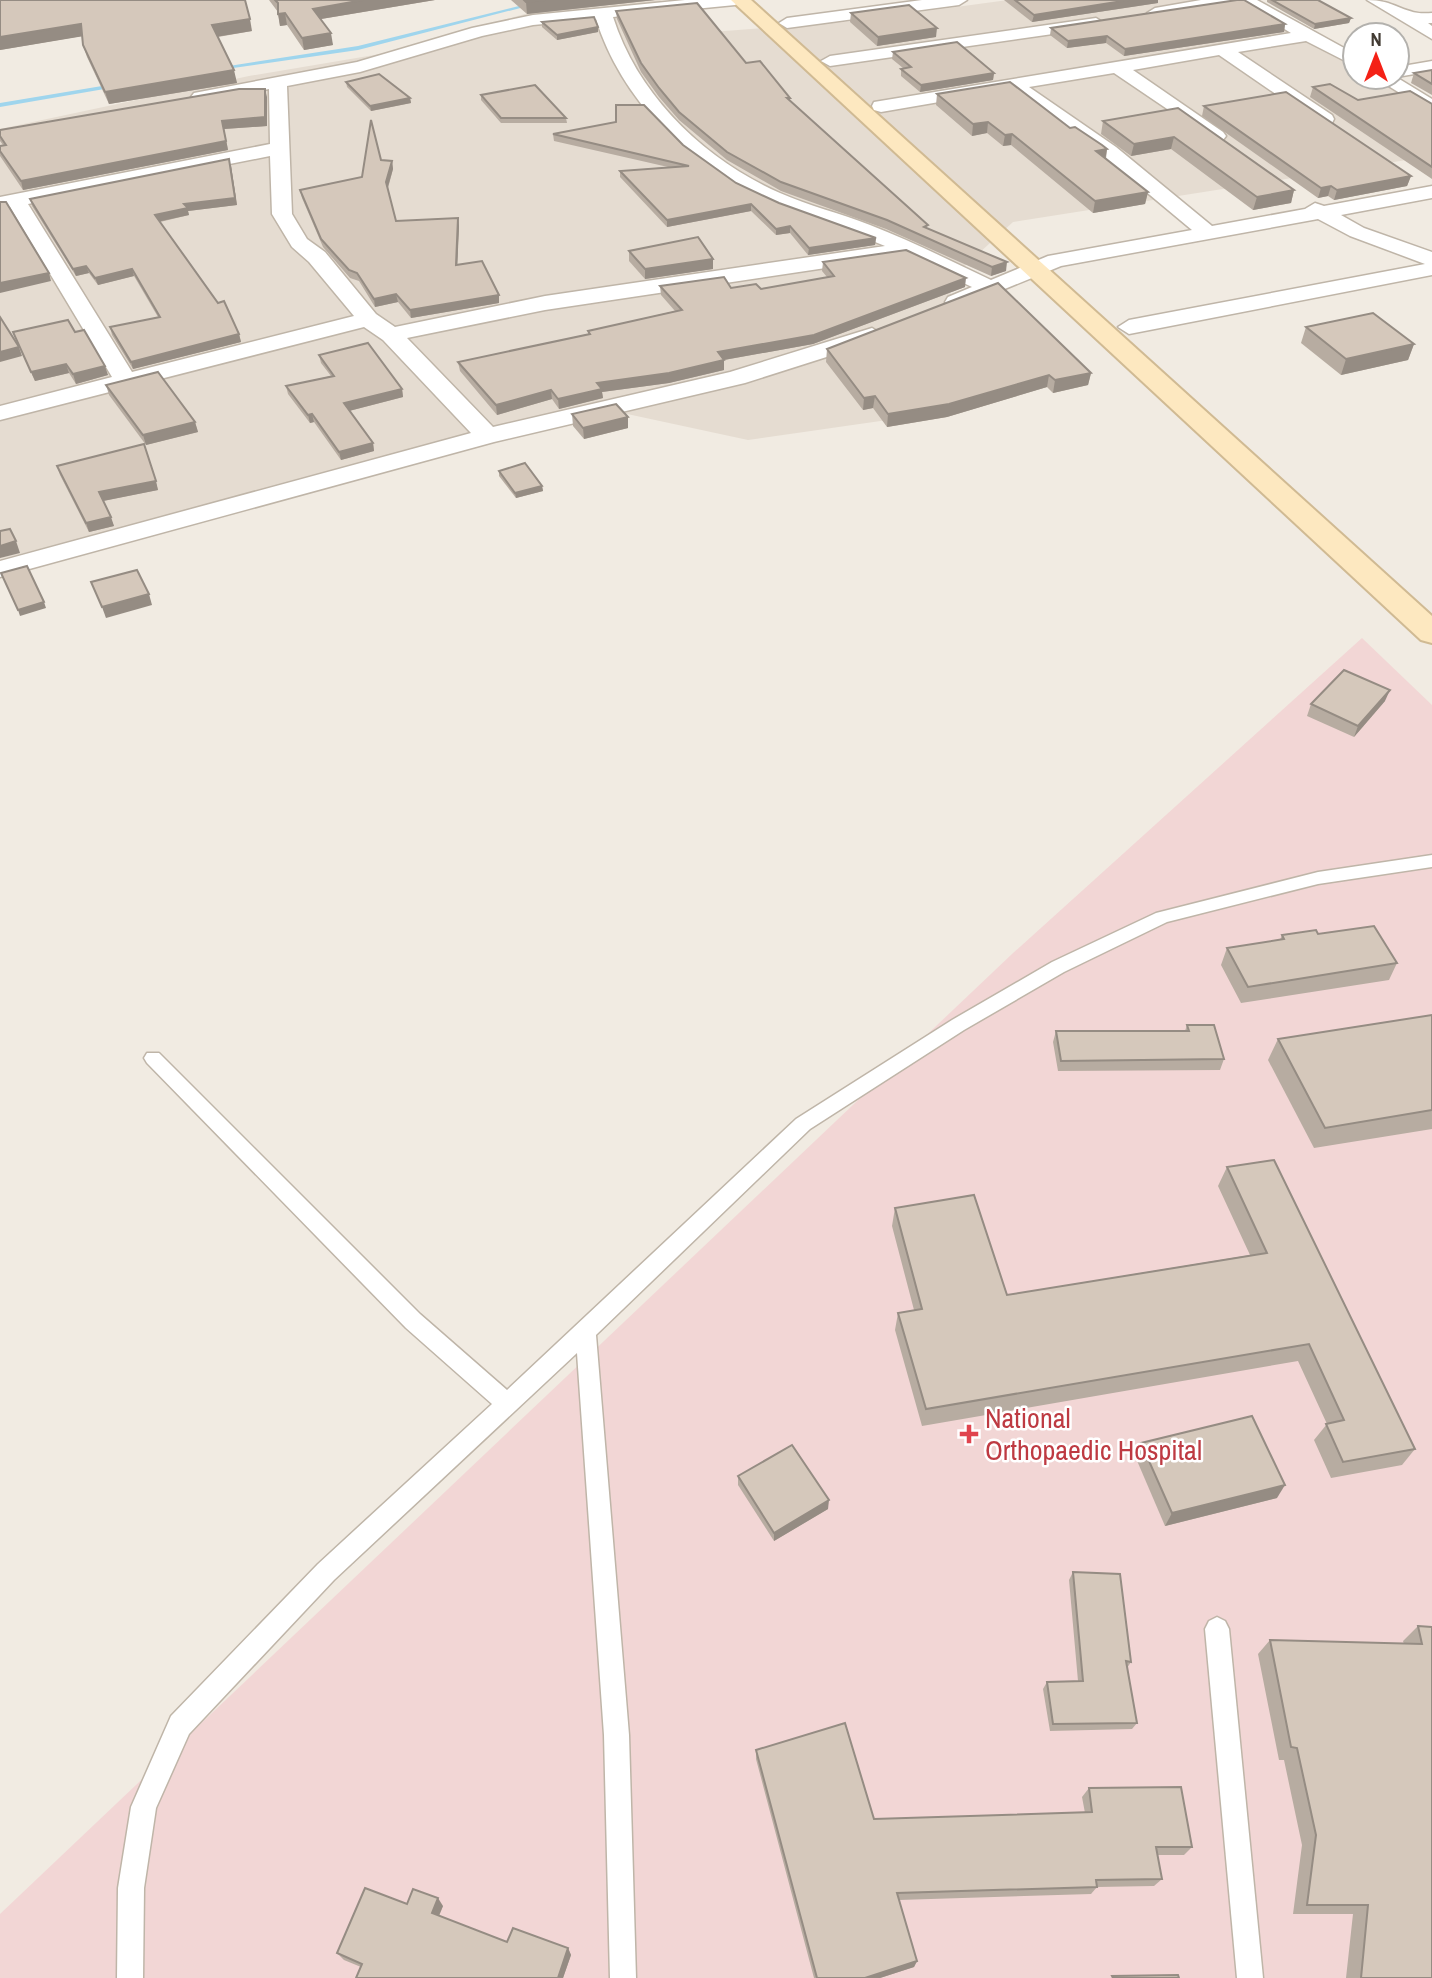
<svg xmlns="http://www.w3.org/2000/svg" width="1432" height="1978" font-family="'Archivo Narrow',sans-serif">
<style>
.residential{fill:#e5dcd1}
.medical{fill:#f2d6d5}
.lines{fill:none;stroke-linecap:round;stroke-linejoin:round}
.stream{fill:#9fd5ed;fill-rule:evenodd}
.service-casing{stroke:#bfb5a8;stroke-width:3}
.minor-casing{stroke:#bfb5a8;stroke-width:3}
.secondary-casing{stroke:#d0ba93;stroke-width:4}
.service{fill:#fff;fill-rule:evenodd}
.minor{fill:#fff;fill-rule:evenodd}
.secondary{fill:#fde8c0;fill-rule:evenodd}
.wall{fill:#b7aca1}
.shaded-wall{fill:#958c83}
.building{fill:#d5c8bb;stroke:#958c83;stroke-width:2}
.health-dot{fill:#e0444e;stroke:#fff;stroke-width:2.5}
.labels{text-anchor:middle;stroke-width:5;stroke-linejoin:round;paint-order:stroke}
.near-health-label{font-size:28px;fill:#be3a42;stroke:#fff;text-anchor:start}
</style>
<rect width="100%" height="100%" fill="#f1ebe2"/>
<path class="residential" d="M 574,0 L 660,0 L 712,32 L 845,22 L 1008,0 L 1238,0 L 1355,61 L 1355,77 L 1385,77 L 1432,102 L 1432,156 L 1013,222 L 943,286 L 1041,384 L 964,409 L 748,440 L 604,409 L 0,559 L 0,129 L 249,76 L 392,52 Z"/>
<path class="medical" d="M 1362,638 L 1432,705 L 1432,1978 L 0,1978 L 0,1914 L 1012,954 Z"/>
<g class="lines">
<g class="stream">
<path d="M 543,0 L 551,0 L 358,50 L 219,70 L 216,68 L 358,46 Z"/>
<path d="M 114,84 L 116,87 L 0,107 L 0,103 Z"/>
</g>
<defs>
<g id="service">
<path d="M 1432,855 L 1432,867 L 1318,884 L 1167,922 L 1064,972 L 964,1030 L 810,1129 L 596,1335 L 629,1735 L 636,1978 L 610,1978 L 604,1735 L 577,1353 L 334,1580 L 189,1734 L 156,1808 L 144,1888 L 143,1978 L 117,1978 L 118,1888 L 131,1807 L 171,1716 L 318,1564 L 492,1404 L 406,1328 L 147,1063 L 144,1058 L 147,1053 L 159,1053 L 420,1314 L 507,1390 L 796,1119 L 952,1020 L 1052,962 L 1156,913 L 1318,872 Z"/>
<path d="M 1217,1617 L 1225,1621 L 1229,1629 L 1263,1978 L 1237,1978 L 1205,1629 L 1209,1621 Z"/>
</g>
<g id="minor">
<path d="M 685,0 L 743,0 L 735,5 L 613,17 C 638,96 705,160 780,193 C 809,206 840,213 870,225 C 911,241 951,261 991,280 L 1048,256 L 1192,230 L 1102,155 L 1009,90 L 881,112 L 874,110 L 872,106 L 874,102 L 1291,33 L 1238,1 L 1155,18 L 1147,13 L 1155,8 L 1201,0 L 1257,0 L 1355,54 L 1355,66 L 1306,41 L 1238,52 L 1332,115 L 1334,119 L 1332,123 L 1318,123 L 1219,55 L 1133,70 L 1223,132 L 1226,136 L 1223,140 L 1216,142 L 1114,73 L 1029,87 L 1116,147 L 1212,226 L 1305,209 L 1315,203 L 1324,206 L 1432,186 L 1432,198 L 1341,215 L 1364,228 L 1432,252 L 1432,275 L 1129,334 L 1118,327 L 1129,320 L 1425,264 L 1350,236 L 1318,219 L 1061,266 L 956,309 L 948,307 L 945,302 L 948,297 L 972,287 L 906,256 L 545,310 L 407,338 L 493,427 L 730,372 L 872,328 L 883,335 L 880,340 L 745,383 L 494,442 L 0,577 L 0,561 L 471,433 L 383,340 L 364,327 L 0,420 L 0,406 L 112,377 L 10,207 L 0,209 L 0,197 L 270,144 L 269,89 L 200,102 L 194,101 L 191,97 L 194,93 L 357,62 L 472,28 L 533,15 ZM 596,19 C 621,99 689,167 765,201 C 804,219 846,229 885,246 L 545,296 L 395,327 L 376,314 L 325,252 L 307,239 L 292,214 L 287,86 L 360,72 L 482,36 L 533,25 ZM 270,156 L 272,214 L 292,247 L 309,262 L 354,316 L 132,372 L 28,204 Z"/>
<path d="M 922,0 L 967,0 L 959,5 L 787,28 L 779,23 L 787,18 Z"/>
<path d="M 1367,0 C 1397,0 1404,16 1432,13 L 1432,23 L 1428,23 L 1432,26 L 1432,39 Z"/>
<path d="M 1096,18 L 1104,23 L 1102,27 L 830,66 L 821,61 L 830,56 Z"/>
<path d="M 1432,61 L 1432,71 L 1397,77 L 1396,77 L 1432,99 L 1432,113 L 1374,77 L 1397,77 L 1397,67 Z"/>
</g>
<path id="secondary" d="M 731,0 L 751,0 L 1432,616 L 1432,643 L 1421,640 Z"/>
</defs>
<use href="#service" class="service-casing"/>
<use href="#minor" class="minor-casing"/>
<use href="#secondary" class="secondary-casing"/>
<use href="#service" class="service"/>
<use href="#minor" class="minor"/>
<use href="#secondary" class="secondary"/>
</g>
<g class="wall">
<path d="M 0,0 L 252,31 L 218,37 L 237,83 L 109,104 L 87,57 L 83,45 L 82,36 L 0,50 Z"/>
<path d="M 269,0 L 435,0 L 321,19 L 333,45 L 304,50 L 287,25 L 280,26 L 278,12 Z"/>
<path d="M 511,0 L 655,0 L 527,14 Z"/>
<path d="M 1004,0 L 1158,0 L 1158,3 L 1032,22 Z"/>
<path d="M 1267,0 L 1318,0 L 1351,18 L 1349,23 L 1314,29 L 1267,2 Z"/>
<path d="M 616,11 L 746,63 L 790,98 L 790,101 L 927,228 L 1006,271 L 991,276 L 886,229 L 781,191 L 727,160 L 679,120 L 659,97 L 641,72 L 617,19 Z"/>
<path d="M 851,13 L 936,37 L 877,46 L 850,22 Z"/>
<path d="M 542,22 L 598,27 L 598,32 L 557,40 L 542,27 Z"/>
<path d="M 1285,24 L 1284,32 L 1124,56 L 1106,43 L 1067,48 L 1050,35 L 1051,28 Z"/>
<path d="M 893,52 L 994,73 L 993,80 L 920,92 L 901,76 L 901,69 L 903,68 L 892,59 Z"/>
<path d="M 1432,70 L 1432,95 L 1411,83 L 1414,73 Z"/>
<path d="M 346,82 L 410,98 L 411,103 L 371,111 L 347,87 Z"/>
<path d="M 1313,87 L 1358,100 L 1432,104 L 1432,179 L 1310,97 Z"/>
<path d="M 937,94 L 1070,128 L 1107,149 L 1106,159 L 1148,192 L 1145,204 L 1093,213 L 1011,145 L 1003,146 L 987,133 L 972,136 L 936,105 Z"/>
<path d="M 481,95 L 566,118 L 567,123 L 501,123 L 481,100 Z"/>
<path d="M 267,97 L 267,126 L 224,129 L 228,150 L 23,190 L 0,156 L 0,146 L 3,145 L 0,141 L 0,130 Z"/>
<path d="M 1204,106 L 1411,176 L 1407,186 L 1334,200 L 1328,196 L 1318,198 L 1202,116 Z"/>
<path d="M 1178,108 L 1294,190 L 1291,203 L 1253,210 L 1171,149 L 1131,156 L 1101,134 L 1103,121 Z"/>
<path d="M 553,134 L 683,145 L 736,183 L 779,203 L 876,238 L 875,245 L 808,255 L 790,233 L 776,235 L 751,211 L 667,227 L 620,177 L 620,171 L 668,167 L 554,141 Z"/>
<path d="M 381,160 L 392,161 L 393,169 L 388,188 L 396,221 L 458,218 L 459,226 L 457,265 L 499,295 L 499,303 L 411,318 L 398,302 L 375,307 L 359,281 L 350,278 L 323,247 L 302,198 L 300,190 L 362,177 Z"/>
<path d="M 231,166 L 237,205 L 188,211 L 189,215 L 160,222 L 239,334 L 241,342 L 133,369 L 112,335 L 110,327 L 158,317 L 134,276 L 98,285 L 89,273 L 76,276 L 32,206 L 30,199 Z"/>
<path d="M 629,251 L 713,259 L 713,269 L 645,279 L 629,261 Z"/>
<path d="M 823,262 L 965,287 L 813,344 L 724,360 L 724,370 L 669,383 L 602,392 L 603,398 L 559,409 L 552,399 L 497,415 L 460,371 L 458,362 L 588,334 L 588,331 L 675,311 L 661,295 L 660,286 L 761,289 L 827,277 L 822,271 Z"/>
<path d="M 1306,327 L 1414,344 L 1408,360 L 1341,375 L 1301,343 Z"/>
<path d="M 13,332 L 75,332 L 108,375 L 76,384 L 69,373 L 35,381 Z"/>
<path d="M 827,349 L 1091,373 L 1088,385 L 1053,393 L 1047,387 L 947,417 L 887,427 L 873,408 L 863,410 L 826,362 Z"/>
<path d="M 319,355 L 402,389 L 403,397 L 349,411 L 373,443 L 374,451 L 341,460 L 314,422 L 310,423 L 288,394 L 286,386 L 331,376 L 321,363 Z"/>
<path d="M 106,385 L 195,422 L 198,432 L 146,445 L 109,395 Z"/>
<path d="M 572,414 L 628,417 L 628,428 L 584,439 L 573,426 Z"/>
<path d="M 144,444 L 158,490 L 103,501 L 114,526 L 89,532 L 60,475 L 57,466 Z"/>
<path d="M 499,471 L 542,486 L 543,491 L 516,498 L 499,476 Z"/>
<path d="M 1385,701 L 1354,737 L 1307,716 L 1311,704 Z"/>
<path d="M 1318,934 L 1397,963 L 1389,980 L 1241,1003 L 1221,965 L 1227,948 L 1280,940 L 1282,935 Z"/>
<path d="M 1432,1015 L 1432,1129 L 1314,1148 L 1268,1060 L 1278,1039 Z"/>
<path d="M 1187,1025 L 1224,1059 L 1220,1070 L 1058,1071 L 1053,1042 L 1056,1031 L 1185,1031 Z"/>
<path d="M 1227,1167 L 1415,1449 L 1402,1465 L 1331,1478 L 1314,1440 L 1327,1424 L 1298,1361 L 922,1426 L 895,1330 L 898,1313 L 914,1310 L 892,1226 L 895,1208 L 1007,1295 L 1250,1255 L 1218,1186 Z"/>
<path d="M 1141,1443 L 1277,1498 L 1165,1526 L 1135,1456 Z"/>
<path d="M 738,1476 L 828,1509 L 774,1541 L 738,1485 Z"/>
<path d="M 1073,1572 L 1131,1662 L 1127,1668 L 1137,1723 L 1132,1729 L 1050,1731 L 1043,1689 L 1047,1682 L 1078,1681 L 1069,1580 Z"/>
<path d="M 1418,1626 L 1432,1627 L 1432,1978 L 1346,1978 L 1353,1914 L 1293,1914 L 1302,1845 L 1284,1760 L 1279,1760 L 1258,1654 L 1270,1640 L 1404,1644 L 1403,1641 Z"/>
<path d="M 756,1750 L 874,1819 L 1085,1813 L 1082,1797 L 1089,1788 L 1192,1847 L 1184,1855 L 1157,1855 L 1162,1879 L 1154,1886 L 1097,1887 L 1091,1894 L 899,1900 L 917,1961 L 914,1967 L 880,1978 L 814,1978 L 756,1759 Z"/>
<path d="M 407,1904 L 443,1906 L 439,1916 L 507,1942 L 568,1948 L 571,1955 L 563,1978 L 356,1978 L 361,1967 L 344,1960 L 337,1953 Z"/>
</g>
<g class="shaded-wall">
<path d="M 363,0 L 435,0 L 315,20 L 313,9 Z"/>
<path d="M 545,0 L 655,0 L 527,14 L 526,2 Z"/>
<path d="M 1129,0 L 1158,0 L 1158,3 L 1032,22 L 1034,15 Z"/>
<path d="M 285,13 L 287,25 L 280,26 L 278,14 Z"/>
<path d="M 1351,18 L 1349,23 L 1314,29 L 1315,24 Z"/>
<path d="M 250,19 L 252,31 L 215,37 L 212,25 Z"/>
<path d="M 81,24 L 84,36 L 0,50 L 0,37 Z"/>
<path d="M 1285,24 L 1284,32 L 1124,56 L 1125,49 Z"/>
<path d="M 598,27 L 598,32 L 557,40 L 557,35 Z"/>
<path d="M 937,28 L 936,37 L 877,46 L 878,37 Z"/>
<path d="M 331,33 L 333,45 L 304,50 L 302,38 Z"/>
<path d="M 1107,36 L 1106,43 L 1067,48 L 1068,41 Z"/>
<path d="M 234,70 L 237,83 L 109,104 L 105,92 Z"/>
<path d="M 994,73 L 993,80 L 920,92 L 921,85 Z"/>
<path d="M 265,89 L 267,97 L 267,126 L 224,129 L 228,150 L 23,190 L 21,181 L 222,121 Z"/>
<path d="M 410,98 L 411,103 L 371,111 L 370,106 Z"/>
<path d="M 988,122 L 987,133 L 972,136 L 973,124 Z"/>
<path d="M 1012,134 L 1011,145 L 1003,146 L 1005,135 Z"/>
<path d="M 1174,137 L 1171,149 L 1131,156 L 1134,144 Z"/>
<path d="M 1107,149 L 1105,161 L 1096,151 Z"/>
<path d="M 392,161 L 393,169 L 387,190 L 386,182 Z"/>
<path d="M 231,166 L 237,205 L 188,211 L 189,215 L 157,222 L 155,215 L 184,204 Z"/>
<path d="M 1411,176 L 1407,186 L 1334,200 L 1337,190 Z"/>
<path d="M 1331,186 L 1328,196 L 1318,198 L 1321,188 Z"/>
<path d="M 1294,190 L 1291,203 L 1253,210 L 1257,197 Z"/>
<path d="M 1148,192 L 1145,204 L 1093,213 L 1095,201 Z"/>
<path d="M 751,204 L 751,211 L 667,227 L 667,220 Z"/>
<path d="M 458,218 L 459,226 L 457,273 L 456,265 Z"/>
<path d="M 790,226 L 790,233 L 776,235 L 776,229 Z"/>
<path d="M 876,238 L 875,245 L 808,255 L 809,248 Z"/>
<path d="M 713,259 L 713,269 L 645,279 L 645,269 Z"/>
<path d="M 1007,262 L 1006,271 L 991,276 L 992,267 Z"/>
<path d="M 86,266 L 89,273 L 76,276 L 73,269 Z"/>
<path d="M 132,269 L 134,276 L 98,285 L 95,278 Z"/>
<path d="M 49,273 L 51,281 L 0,293 L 0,283 Z"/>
<path d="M 966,278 L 965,287 L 813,344 L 718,361 L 718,352 Z"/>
<path d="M 396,294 L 398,302 L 375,307 L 374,299 Z"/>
<path d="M 499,295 L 499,303 L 411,318 L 410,310 Z"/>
<path d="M 239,334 L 241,342 L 133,369 L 131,362 Z"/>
<path d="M 1414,344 L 1408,360 L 1341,375 L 1346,359 Z"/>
<path d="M 19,347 L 22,356 L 0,362 L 0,352 Z"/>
<path d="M 724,360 L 724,370 L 669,383 L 602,392 L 603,398 L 559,409 L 558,399 L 597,383 Z"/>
<path d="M 66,364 L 69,373 L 35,381 L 31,372 Z"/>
<path d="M 105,366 L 108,375 L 76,384 L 73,374 Z"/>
<path d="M 1091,373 L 1088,385 L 1053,393 L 1055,380 Z"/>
<path d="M 1049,375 L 1047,387 L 947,417 L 887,427 L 888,414 Z"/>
<path d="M 402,389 L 403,397 L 345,412 L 344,403 Z"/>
<path d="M 551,390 L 552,399 L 497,415 L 496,405 Z"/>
<path d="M 875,396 L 873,408 L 863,410 L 864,398 Z"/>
<path d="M 312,414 L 314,422 L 310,423 L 308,415 Z"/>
<path d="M 628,417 L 628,428 L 584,439 L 583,428 Z"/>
<path d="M 195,422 L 198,432 L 146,445 L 143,435 Z"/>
<path d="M 373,443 L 374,451 L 341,460 L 339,452 Z"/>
<path d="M 156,481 L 158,490 L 103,501 L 99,492 Z"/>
<path d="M 542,486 L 543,491 L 516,498 L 515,493 Z"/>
<path d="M 111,517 L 114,526 L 89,532 L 86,523 Z"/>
<path d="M 16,541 L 20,553 L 0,558 L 0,546 Z"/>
<path d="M 149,594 L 152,605 L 106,618 L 102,607 Z"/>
<path d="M 44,602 L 46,608 L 20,616 L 18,610 Z"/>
<path d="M 1390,690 L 1385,701 L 1354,737 L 1358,726 Z"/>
<path d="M 1285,1485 L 1277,1498 L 1165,1526 L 1172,1513 Z"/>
<path d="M 829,1500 L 828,1509 L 774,1541 L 774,1533 Z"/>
<path d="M 438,1898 L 443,1906 L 437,1920 L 432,1913 Z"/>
<path d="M 568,1948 L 571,1955 L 563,1978 L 558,1978 Z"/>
<path d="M 917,1961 L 914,1967 L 880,1978 L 865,1978 Z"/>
</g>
<g class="building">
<path d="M 0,0 L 245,0 L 250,19 L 212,25 L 234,70 L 105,92 L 83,45 L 81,24 L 0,37 Z"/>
<path d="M 275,0 L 363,0 L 313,9 L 331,33 L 302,38 L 285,13 L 278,14 L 278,3 Z"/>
<path d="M 524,0 L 545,0 L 526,2 Z"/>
<path d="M 1015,0 L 1129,0 L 1034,15 Z"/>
<path d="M 1237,0 L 1244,0 L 1285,24 L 1125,49 L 1107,36 L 1068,41 L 1051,28 Z"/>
<path d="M 1272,0 L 1318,0 L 1351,18 L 1315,24 Z"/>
<path d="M 697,3 L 746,63 L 760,61 L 790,98 L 787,98 L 928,225 L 924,227 L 1007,262 L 992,267 L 887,220 L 781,182 L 727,152 L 679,112 L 659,88 L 641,63 L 616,11 Z"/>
<path d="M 909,5 L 937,28 L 878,37 L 851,13 Z"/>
<path d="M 594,17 L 598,27 L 557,35 L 542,22 Z"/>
<path d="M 957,42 L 994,73 L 921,85 L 901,69 L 911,67 L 893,52 Z"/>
<path d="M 1432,70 L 1432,84 L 1414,73 Z"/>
<path d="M 379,74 L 410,98 L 370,106 L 346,82 Z"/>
<path d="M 1010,82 L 1070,128 L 1075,127 L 1102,145 L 1107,149 L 1096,151 L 1148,192 L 1095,201 L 1012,134 L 1005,135 L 988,122 L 973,124 L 937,94 Z"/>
<path d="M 1330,84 L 1358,100 L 1410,91 L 1432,104 L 1432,167 L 1313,87 Z"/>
<path d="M 535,85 L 566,118 L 501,118 L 481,95 Z"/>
<path d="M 239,89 L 265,89 L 265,117 L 222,121 L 226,141 L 21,181 L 0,151 L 0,146 L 6,145 L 0,136 L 0,130 Z"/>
<path d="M 1286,92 L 1411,176 L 1337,190 L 1331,186 L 1321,188 L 1204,106 Z"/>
<path d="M 616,105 L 644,105 L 683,145 L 736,183 L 779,203 L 876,238 L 809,248 L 790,226 L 776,229 L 751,204 L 667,220 L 620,171 L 689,166 L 553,134 L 616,122 Z"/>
<path d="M 1178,108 L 1294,190 L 1257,197 L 1174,137 L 1134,144 L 1103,121 Z"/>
<path d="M 371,120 L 381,160 L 392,161 L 386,182 L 396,221 L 458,218 L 456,265 L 482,261 L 499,295 L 410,310 L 396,294 L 374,299 L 357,273 L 349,270 L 321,239 L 300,190 L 362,177 Z"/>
<path d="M 229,159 L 235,198 L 184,204 L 188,208 L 155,215 L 218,303 L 224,301 L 239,334 L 131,362 L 110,327 L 160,317 L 132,269 L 95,278 L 86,266 L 73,269 L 30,199 Z"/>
<path d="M 0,202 L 6,202 L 49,273 L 0,283 Z"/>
<path d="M 698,237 L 713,259 L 645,269 L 629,251 Z"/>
<path d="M 906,250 L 966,278 L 814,335 L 718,352 L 724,360 L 669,373 L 597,383 L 602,389 L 558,399 L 551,390 L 496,405 L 458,362 L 590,334 L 588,331 L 682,310 L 660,286 L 724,277 L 731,288 L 756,284 L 761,289 L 834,276 L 823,262 Z"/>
<path d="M 998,283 L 1091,373 L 1055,380 L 1049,375 L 949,404 L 888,414 L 875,396 L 864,398 L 827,349 Z"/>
<path d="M 1373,313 L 1414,344 L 1346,359 L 1306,327 Z"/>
<path d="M 0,317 L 19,347 L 0,352 Z"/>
<path d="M 68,320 L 75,332 L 84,330 L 105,366 L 73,374 L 66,364 L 31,372 L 13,332 Z"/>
<path d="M 368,343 L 402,389 L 344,403 L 373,443 L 339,452 L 312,414 L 308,415 L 286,386 L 334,376 L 319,355 Z"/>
<path d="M 158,372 L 195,422 L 143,435 L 106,385 Z"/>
<path d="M 616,404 L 628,417 L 583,428 L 572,414 Z"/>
<path d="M 144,444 L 156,481 L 99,492 L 111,517 L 86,523 L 57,466 Z"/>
<path d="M 525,463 L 542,486 L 515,493 L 499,471 Z"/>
<path d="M 10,529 L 16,541 L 0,546 L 0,531 Z"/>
<path d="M 27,566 L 44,602 L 18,610 L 1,573 Z"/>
<path d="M 137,570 L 149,594 L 102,607 L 91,582 Z"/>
<path d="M 1344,670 L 1390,690 L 1358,726 L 1311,704 Z"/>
<path d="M 1374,926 L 1397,963 L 1248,987 L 1227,948 L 1284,939 L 1282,935 L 1316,930 L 1318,934 Z"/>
<path d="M 1432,1015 L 1432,1110 L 1325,1128 L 1278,1039 Z"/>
<path d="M 1187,1025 L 1214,1025 L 1224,1059 L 1061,1061 L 1056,1031 L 1189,1031 Z"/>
<path d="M 1274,1160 L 1415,1449 L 1343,1462 L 1326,1424 L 1344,1420 L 1309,1344 L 926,1409 L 898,1313 L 922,1309 L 895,1208 L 974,1195 L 1007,1295 L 1267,1253 L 1227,1167 Z"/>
<path d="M 1252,1416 L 1285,1485 L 1172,1513 L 1141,1443 Z"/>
<path d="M 792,1445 L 829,1500 L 774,1533 L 738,1476 Z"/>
<path d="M 1073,1572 L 1120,1574 L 1131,1662 L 1126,1661 L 1137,1723 L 1053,1724 L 1047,1682 L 1083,1681 Z"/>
<path d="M 1418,1626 L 1432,1627 L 1432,1978 L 1361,1978 L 1368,1905 L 1307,1905 L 1316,1835 L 1297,1748 L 1291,1747 L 1270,1640 L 1422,1644 Z"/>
<path d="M 845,1723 L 874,1819 L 1092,1812 L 1089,1788 L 1181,1787 L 1192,1847 L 1156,1847 L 1162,1879 L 1096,1880 L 1097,1887 L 897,1893 L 917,1961 L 865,1978 L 817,1978 L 756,1750 Z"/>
<path d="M 365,1888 L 407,1904 L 413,1889 L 438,1898 L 432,1913 L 507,1942 L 513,1928 L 568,1948 L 558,1978 L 356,1978 L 362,1964 L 337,1953 Z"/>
<path d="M 1178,1975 L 1179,1978 L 1113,1978 L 1112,1976 Z"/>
</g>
<path class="health-dot" d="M965.5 1423.5h7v7h7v7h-7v7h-7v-7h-7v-7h7z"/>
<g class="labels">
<g class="near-health-label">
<text x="985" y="1428">National<tspan x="985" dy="32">Orthopaedic Hospital</tspan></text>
</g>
</g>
<g transform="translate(1376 56)"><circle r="33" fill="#ffffff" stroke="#b3b1ad" stroke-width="2"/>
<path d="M0-5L12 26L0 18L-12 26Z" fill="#f42116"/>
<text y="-10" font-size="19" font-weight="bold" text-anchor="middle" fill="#423b33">N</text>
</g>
</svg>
